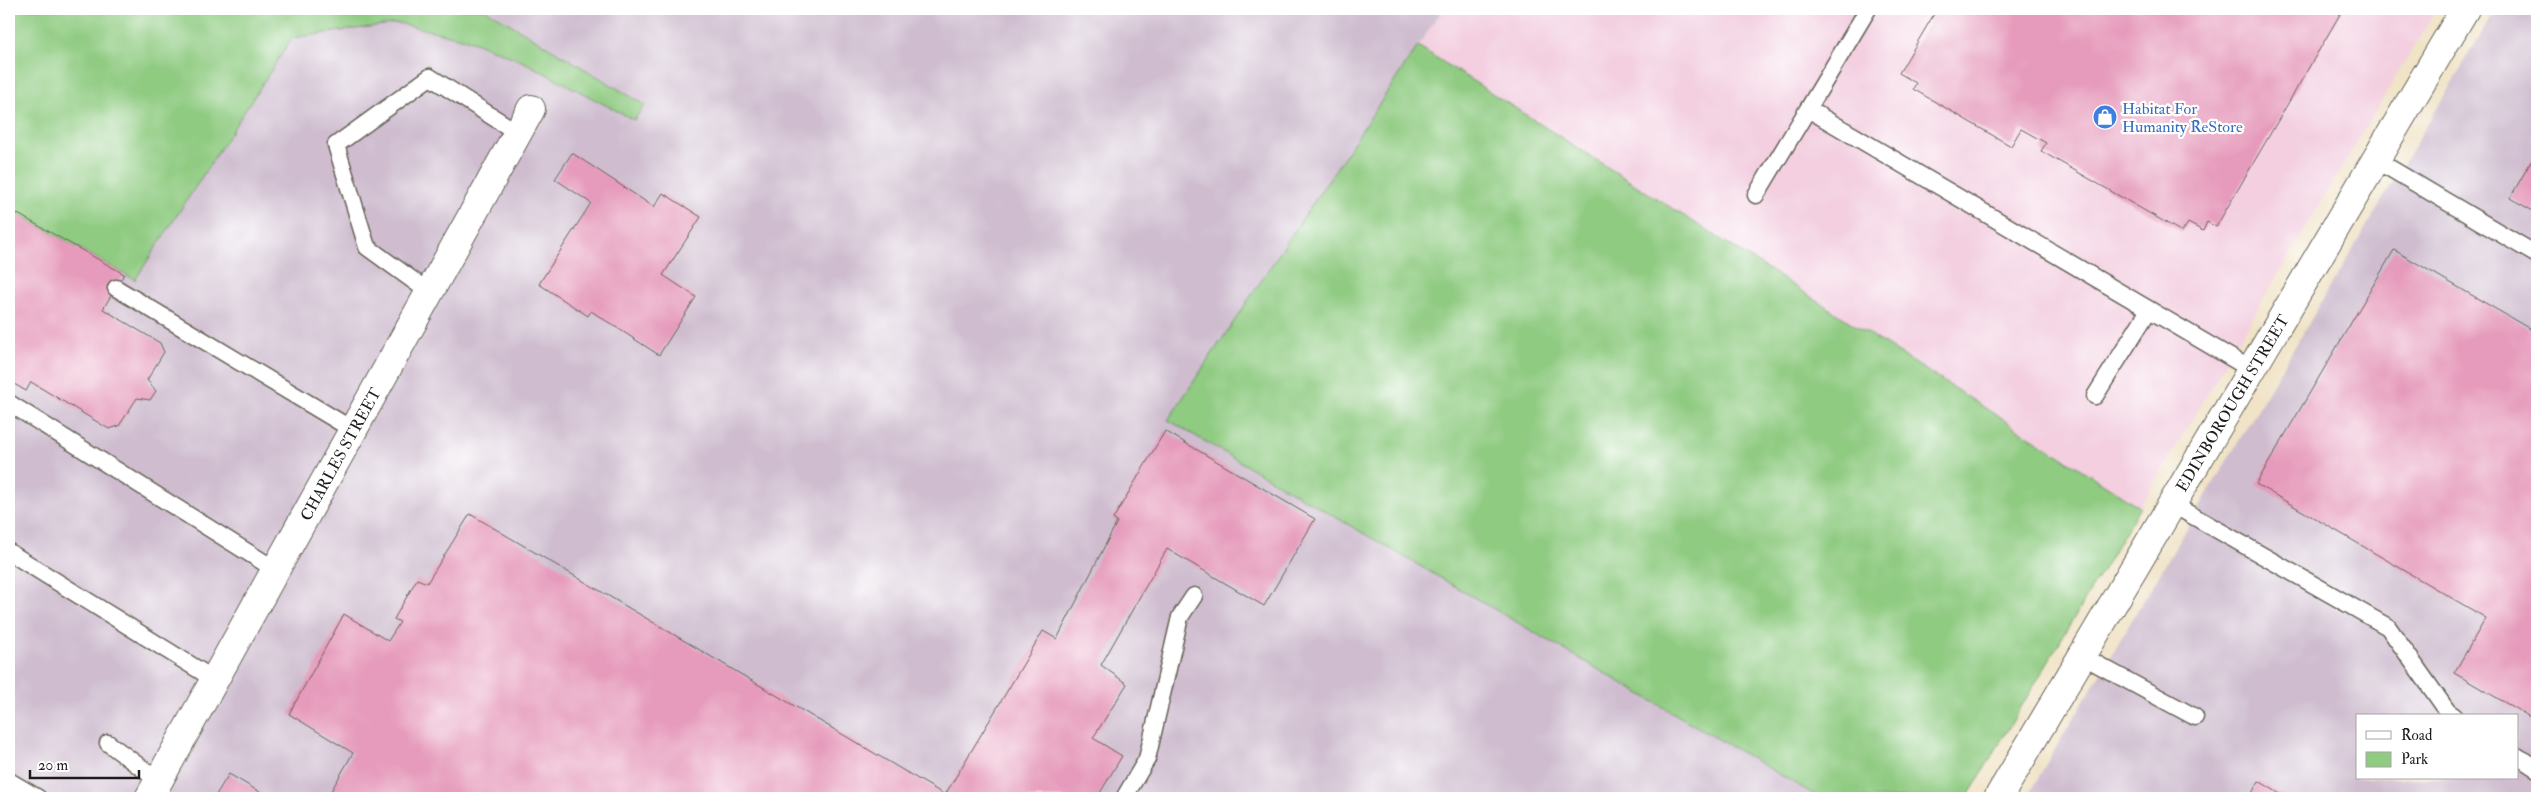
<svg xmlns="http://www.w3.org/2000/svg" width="2546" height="807" font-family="'IM FELL Double Pica',serif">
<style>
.built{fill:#f3cfe0}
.industrial{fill:#cfbdcf;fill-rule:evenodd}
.green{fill:#8fcb81;stroke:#56744e}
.building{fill:#e69bbc}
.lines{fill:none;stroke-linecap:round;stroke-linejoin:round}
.service-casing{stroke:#666258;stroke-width:19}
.minor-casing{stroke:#666258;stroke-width:30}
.service{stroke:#fff;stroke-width:16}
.minor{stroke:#fff;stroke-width:28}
.labels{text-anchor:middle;stroke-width:4.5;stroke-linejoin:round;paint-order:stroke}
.shop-label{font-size:16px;fill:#366cbe;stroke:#fff;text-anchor:start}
.street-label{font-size:16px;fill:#1c1c1c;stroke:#fff}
</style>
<rect width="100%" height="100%" fill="#fff"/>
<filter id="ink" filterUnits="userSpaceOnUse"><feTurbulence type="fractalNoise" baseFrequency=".02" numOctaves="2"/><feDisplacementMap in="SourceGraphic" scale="10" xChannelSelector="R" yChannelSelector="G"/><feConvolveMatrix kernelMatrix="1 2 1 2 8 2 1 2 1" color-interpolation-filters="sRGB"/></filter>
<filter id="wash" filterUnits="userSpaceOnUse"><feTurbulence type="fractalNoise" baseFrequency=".0096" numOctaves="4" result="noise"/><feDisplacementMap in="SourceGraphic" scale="20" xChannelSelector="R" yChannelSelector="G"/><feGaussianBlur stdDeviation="1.12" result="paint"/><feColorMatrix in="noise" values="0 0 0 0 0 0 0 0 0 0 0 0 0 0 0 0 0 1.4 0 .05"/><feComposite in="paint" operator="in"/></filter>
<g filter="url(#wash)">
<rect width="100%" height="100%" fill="#f0e3c6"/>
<path class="built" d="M 1443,9 L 2436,9 L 2140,507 L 1418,46 Z"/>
<g class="industrial">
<path d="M 485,9 L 1443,9 L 1168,420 L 1820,798 L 9,798 L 9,209 L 135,280 L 292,38 L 398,23 L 470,40 L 524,62 L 634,119 L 644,105 Z"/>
<path d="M 2496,9 L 2537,9 L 2537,798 L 2026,798 ZM 2357,716 L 2517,716 L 2517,778 L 2357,778 Z"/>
</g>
<g class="green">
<path d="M 9,9 L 485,9 L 645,105 L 634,120 L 524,62 L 470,40 L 398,23 L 292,38 L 135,280 L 9,209 Z"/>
<path d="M 1418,46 L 2140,507 L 1967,798 L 1820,798 L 1168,420 Z"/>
</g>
<g id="blocks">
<g class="building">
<path d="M 1937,9 L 2343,9 L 2216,227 L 2207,222 L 2203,231 L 2188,223 L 2182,232 L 2041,151 L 2046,143 L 2021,129 L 2011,146 L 1913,89 L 1916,83 L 1899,73 Z"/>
<path d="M 2537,151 L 2537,203 L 2533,211 L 2510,198 Z"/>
<path d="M 572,153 L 654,207 L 663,193 L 701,217 L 663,275 L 696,297 L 659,355 L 591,311 L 588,316 L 539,284 L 591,203 L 555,179 Z"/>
<path d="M 9,209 L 124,274 L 103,309 L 160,343 L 164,352 L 147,380 L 156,391 L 150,400 L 137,398 L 119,426 L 109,429 L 31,382 L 26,391 L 9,381 Z"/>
<path d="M 2394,250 L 2537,333 L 2537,721 L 2454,673 L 2486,618 L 2256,484 Z"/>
<path d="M 1165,431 L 1315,519 L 1264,606 L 1167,549 L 1101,665 L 1127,684 L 1093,738 L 1122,756 L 1097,798 L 327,798 L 353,753 L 289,714 L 344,614 L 388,641 L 400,622 L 394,619 L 417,579 L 427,583 L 470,514 L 945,795 L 1043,631 L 1057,639 L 1117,522 L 1113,519 Z"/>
<path d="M 229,774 L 270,798 L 214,798 Z"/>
<path d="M 2259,781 L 2287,798 L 2249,798 Z"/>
</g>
</g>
</g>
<g filter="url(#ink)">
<use href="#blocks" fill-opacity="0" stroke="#666258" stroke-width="1"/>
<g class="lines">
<defs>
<g id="service">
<path d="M 1868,9 L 1808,109 L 2252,370"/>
<path d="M 2376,160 L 2537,255"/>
<path d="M 1756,195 L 1808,109"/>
<path d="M 116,288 L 353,430"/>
<path d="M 429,292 L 367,247 L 336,145 L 430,77 L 518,133"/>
<path d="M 2095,396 L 2149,310"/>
<path d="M 9,403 L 276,570"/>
<path d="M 2172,504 L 2388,627 L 2448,712 L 2454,716"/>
<path d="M 9,552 L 215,680"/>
<path d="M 2082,656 L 2195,717"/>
<path d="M 108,743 L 159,781"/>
<path d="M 2517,756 L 2537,769"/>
<path d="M 9,781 L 38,798"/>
<path d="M 1124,798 L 1147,759 L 1180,617 L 1194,596"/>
</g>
<g id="minor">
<path d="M 149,798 L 531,109"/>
<path d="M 1998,798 L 2465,9"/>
</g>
</defs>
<use href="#service" class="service-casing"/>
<use href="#minor" class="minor-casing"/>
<use href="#service" class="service"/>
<use href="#minor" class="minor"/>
</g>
</g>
<defs>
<symbol id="shop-disc" viewBox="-11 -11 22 22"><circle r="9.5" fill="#3f7fe0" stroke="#fff"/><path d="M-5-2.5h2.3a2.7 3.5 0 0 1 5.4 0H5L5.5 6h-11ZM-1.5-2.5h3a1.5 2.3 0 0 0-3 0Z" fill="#fff"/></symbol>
</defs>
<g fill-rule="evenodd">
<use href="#shop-disc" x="2091" y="103" width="28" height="28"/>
</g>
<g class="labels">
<g class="shop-label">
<text x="2122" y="114">Habitat For<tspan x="2122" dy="18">Humanity ReStore</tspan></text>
</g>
<g class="street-label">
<text transform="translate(2232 403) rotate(-59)" y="6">EDINBOROUGH STREET</text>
<text transform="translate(340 454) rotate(-61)" y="6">CHARLES STREET</text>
</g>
</g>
<rect width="2546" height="807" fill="none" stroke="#fff" stroke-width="30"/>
<rect x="2356" y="714" width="162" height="65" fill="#ffffff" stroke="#a4a4a4"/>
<rect x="2366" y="731" width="25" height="8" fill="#ffffff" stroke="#a4a4a4"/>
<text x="2401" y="740" font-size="15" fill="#1c1c1c">Road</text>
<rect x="2366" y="752" width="25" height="15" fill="#8fcb81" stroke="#a4a4a4"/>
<text x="2401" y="764" font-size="15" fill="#1c1c1c">Park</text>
<path d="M30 770v8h109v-8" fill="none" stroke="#1c1c1c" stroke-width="2.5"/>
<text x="38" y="770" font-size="15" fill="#1c1c1c" stroke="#ffffff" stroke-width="4" paint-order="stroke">20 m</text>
</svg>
